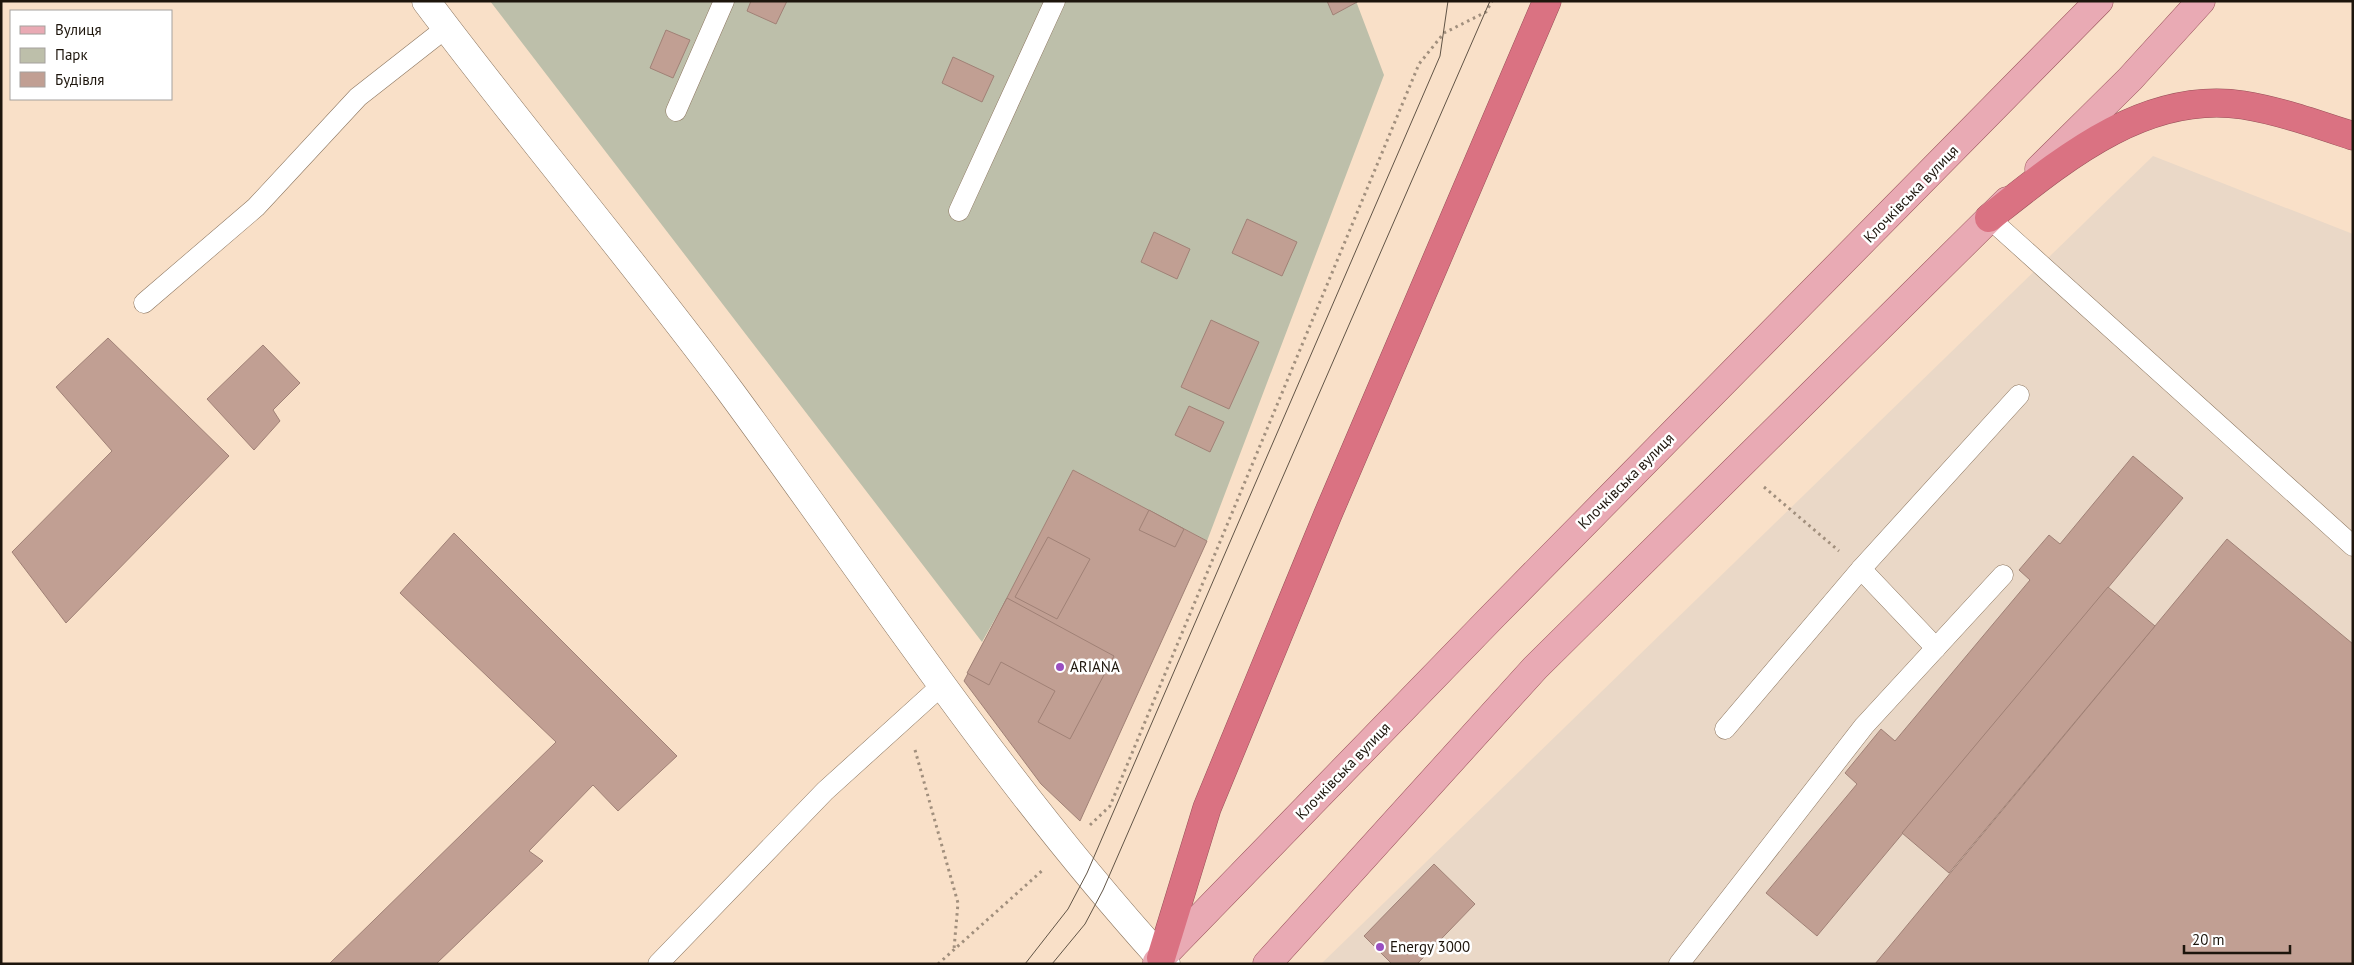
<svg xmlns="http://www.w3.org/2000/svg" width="2354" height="965" font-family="'PT Sans',sans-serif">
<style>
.commercial{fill:#ead8c7}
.green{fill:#bdbfaa}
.building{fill:#c19f93;stroke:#a08176}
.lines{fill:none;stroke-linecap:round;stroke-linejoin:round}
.lane-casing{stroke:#8b755f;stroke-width:21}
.street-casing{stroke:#8b755f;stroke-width:29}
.primary-casing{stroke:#985159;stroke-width:29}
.highway-casing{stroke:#985159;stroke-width:29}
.path{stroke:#a18f7d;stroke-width:3;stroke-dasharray:2.5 4;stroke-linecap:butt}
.lane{stroke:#fff;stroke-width:20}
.street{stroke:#fff;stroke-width:28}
.primary{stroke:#e9aab4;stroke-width:28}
.highway{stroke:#da7282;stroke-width:28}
.tram{stroke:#615446;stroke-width:1}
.poi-dot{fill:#9a4fc1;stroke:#fff;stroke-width:2}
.labels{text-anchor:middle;stroke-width:5;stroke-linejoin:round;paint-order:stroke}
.street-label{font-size:15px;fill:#1d150c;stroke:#fff}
.poi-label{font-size:15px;fill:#1d150c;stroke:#fff;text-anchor:start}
</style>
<rect width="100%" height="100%" fill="#f9e0c8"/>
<path class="commercial" d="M 2153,156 L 2353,234 L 2353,964 L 1321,964 Z"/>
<path class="green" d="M 490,1 L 1356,1 L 1384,75 L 1207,541 L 1073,470 L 1007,598 L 982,642 Z"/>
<g class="building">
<path d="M 751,1 L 787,1 L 776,24 L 747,11 Z"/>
<path d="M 1327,1 L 1359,1 L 1333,15 Z"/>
<path d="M 666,30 L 690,40 L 673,78 L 650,68 Z"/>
<path d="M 953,57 L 994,76 L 982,102 L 942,83 Z"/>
<path d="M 1247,219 L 1297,242 L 1282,276 L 1232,253 Z"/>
<path d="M 1154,232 L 1190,249 L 1177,279 L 1141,262 Z"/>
<path d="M 1211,320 L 1259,342 L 1229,409 L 1181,387 Z"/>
<path d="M 108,338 L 229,456 L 66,623 L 12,552 L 112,451 L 56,387 Z"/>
<path d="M 263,345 L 300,383 L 273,410 L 280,421 L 254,450 L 207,399 Z"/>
<path d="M 1189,406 L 1224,422 L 1210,452 L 1175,435 Z"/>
<path d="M 2133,456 L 2183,498 L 1817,936 L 1766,893 L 1857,784 L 1845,773 L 1881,729 L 1895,741 L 2030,580 L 2019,570 L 2049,535 L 2060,544 Z"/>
<path d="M 1073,470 L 1207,541 L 1080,821 L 1041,784 L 964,681 Z"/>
<path d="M 1149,510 L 1184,529 L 1175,547 L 1139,530 Z"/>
<path d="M 454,533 L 677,756 L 618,811 L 593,785 L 529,851 L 543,861 L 436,964 L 329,964 L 556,742 L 400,593 Z"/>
<path d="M 1048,537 L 1090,559 L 1057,619 L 1015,597 Z"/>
<path d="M 2227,539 L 2353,644 L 2353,964 L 1875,964 Z"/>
<path d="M 2108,587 L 2155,626 L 1949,873 L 1902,833 Z"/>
<path d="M 1007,598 L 1114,656 L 1070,739 L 1038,722 L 1055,691 L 1001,662 L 989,685 L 967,673 Z"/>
<path d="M 1434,864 L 1475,904 L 1417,964 L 1392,964 L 1364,936 Z"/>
</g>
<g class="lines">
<defs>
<g id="lane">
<path d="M 676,111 L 724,1"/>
<path d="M 959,211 L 1055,1"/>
<path d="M 1989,218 L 2353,546"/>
<path d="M 144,303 L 256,207 L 358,97 L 446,28"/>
<path d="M 1861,569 L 2019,395"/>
<path d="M 1725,729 L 1861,569 L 1936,648"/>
<path d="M 658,964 L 825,791 L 941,686"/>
<path d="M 1679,964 L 1864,726 L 2003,575"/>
</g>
<path id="street" d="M 426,1 C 525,133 632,259 730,391 C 872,584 1004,786 1166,964"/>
<g id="primary">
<path d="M 2039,169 L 2130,79 L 2201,1"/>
<path d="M 1157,962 L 1494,615 L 2099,1"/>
<path d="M 1267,964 L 1535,668 L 2007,201"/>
</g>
<g id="highway">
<path d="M 1989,218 C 2061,161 2144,90 2243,105 C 2280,111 2317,124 2353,136"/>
<path d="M 1161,958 L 1207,808 L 1328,514 L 1547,1"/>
</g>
</defs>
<use href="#lane" class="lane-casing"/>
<use href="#street" class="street-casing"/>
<use href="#primary" class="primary-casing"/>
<use href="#highway" class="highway-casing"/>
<g class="path">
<path d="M 1764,487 L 1839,551"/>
<path d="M 915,750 L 958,903 L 954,949"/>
<path d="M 1090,825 L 1110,806 L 1419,64 L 1444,33 L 1486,12 L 1492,1"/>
<path d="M 938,964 L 1044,869"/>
</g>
<use href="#lane" class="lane"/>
<use href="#street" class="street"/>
<use href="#primary" class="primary"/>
<use href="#highway" class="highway"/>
<g class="tram">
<path d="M 1025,964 L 1068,909 L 1087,873 L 1440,56 L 1448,1"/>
<path d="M 1052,964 L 1085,924 L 1103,890 L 1490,1"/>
</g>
</g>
<g class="poi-dot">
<circle cx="1060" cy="667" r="5"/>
<circle cx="1380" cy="947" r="5"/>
</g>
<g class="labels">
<g class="street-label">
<text transform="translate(1911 194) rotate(-46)" y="5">Клочківська вулиця</text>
<text transform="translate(1626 481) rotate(-45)" y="5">Клочківська вулиця</text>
<text transform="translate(1343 771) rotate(-46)" y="5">Клочківська вулиця</text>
</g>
<g class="poi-label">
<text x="1070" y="672">ARIANA</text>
<text x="1390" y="952">Energy 3000</text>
</g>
</g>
<rect width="2354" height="965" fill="none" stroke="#1d150c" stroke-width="5"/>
<rect x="10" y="10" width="162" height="90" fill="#ffffff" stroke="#a5a19e"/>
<rect x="20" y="26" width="25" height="8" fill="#e9aab4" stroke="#a5a19e"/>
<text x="55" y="35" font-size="15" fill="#1d150c">Вулиця</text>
<rect x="20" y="48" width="25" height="15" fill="#bdbfaa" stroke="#a5a19e"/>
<text x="55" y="60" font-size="15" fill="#1d150c">Парк</text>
<rect x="20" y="72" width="25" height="15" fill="#c19f93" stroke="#a5a19e"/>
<text x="55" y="85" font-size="15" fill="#1d150c">Будівля</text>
<path d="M2184 945v8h106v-8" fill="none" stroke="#1d150c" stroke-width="2.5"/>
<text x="2192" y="945" font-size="15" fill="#1d150c" stroke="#ffffff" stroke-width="4" paint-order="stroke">20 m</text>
</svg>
